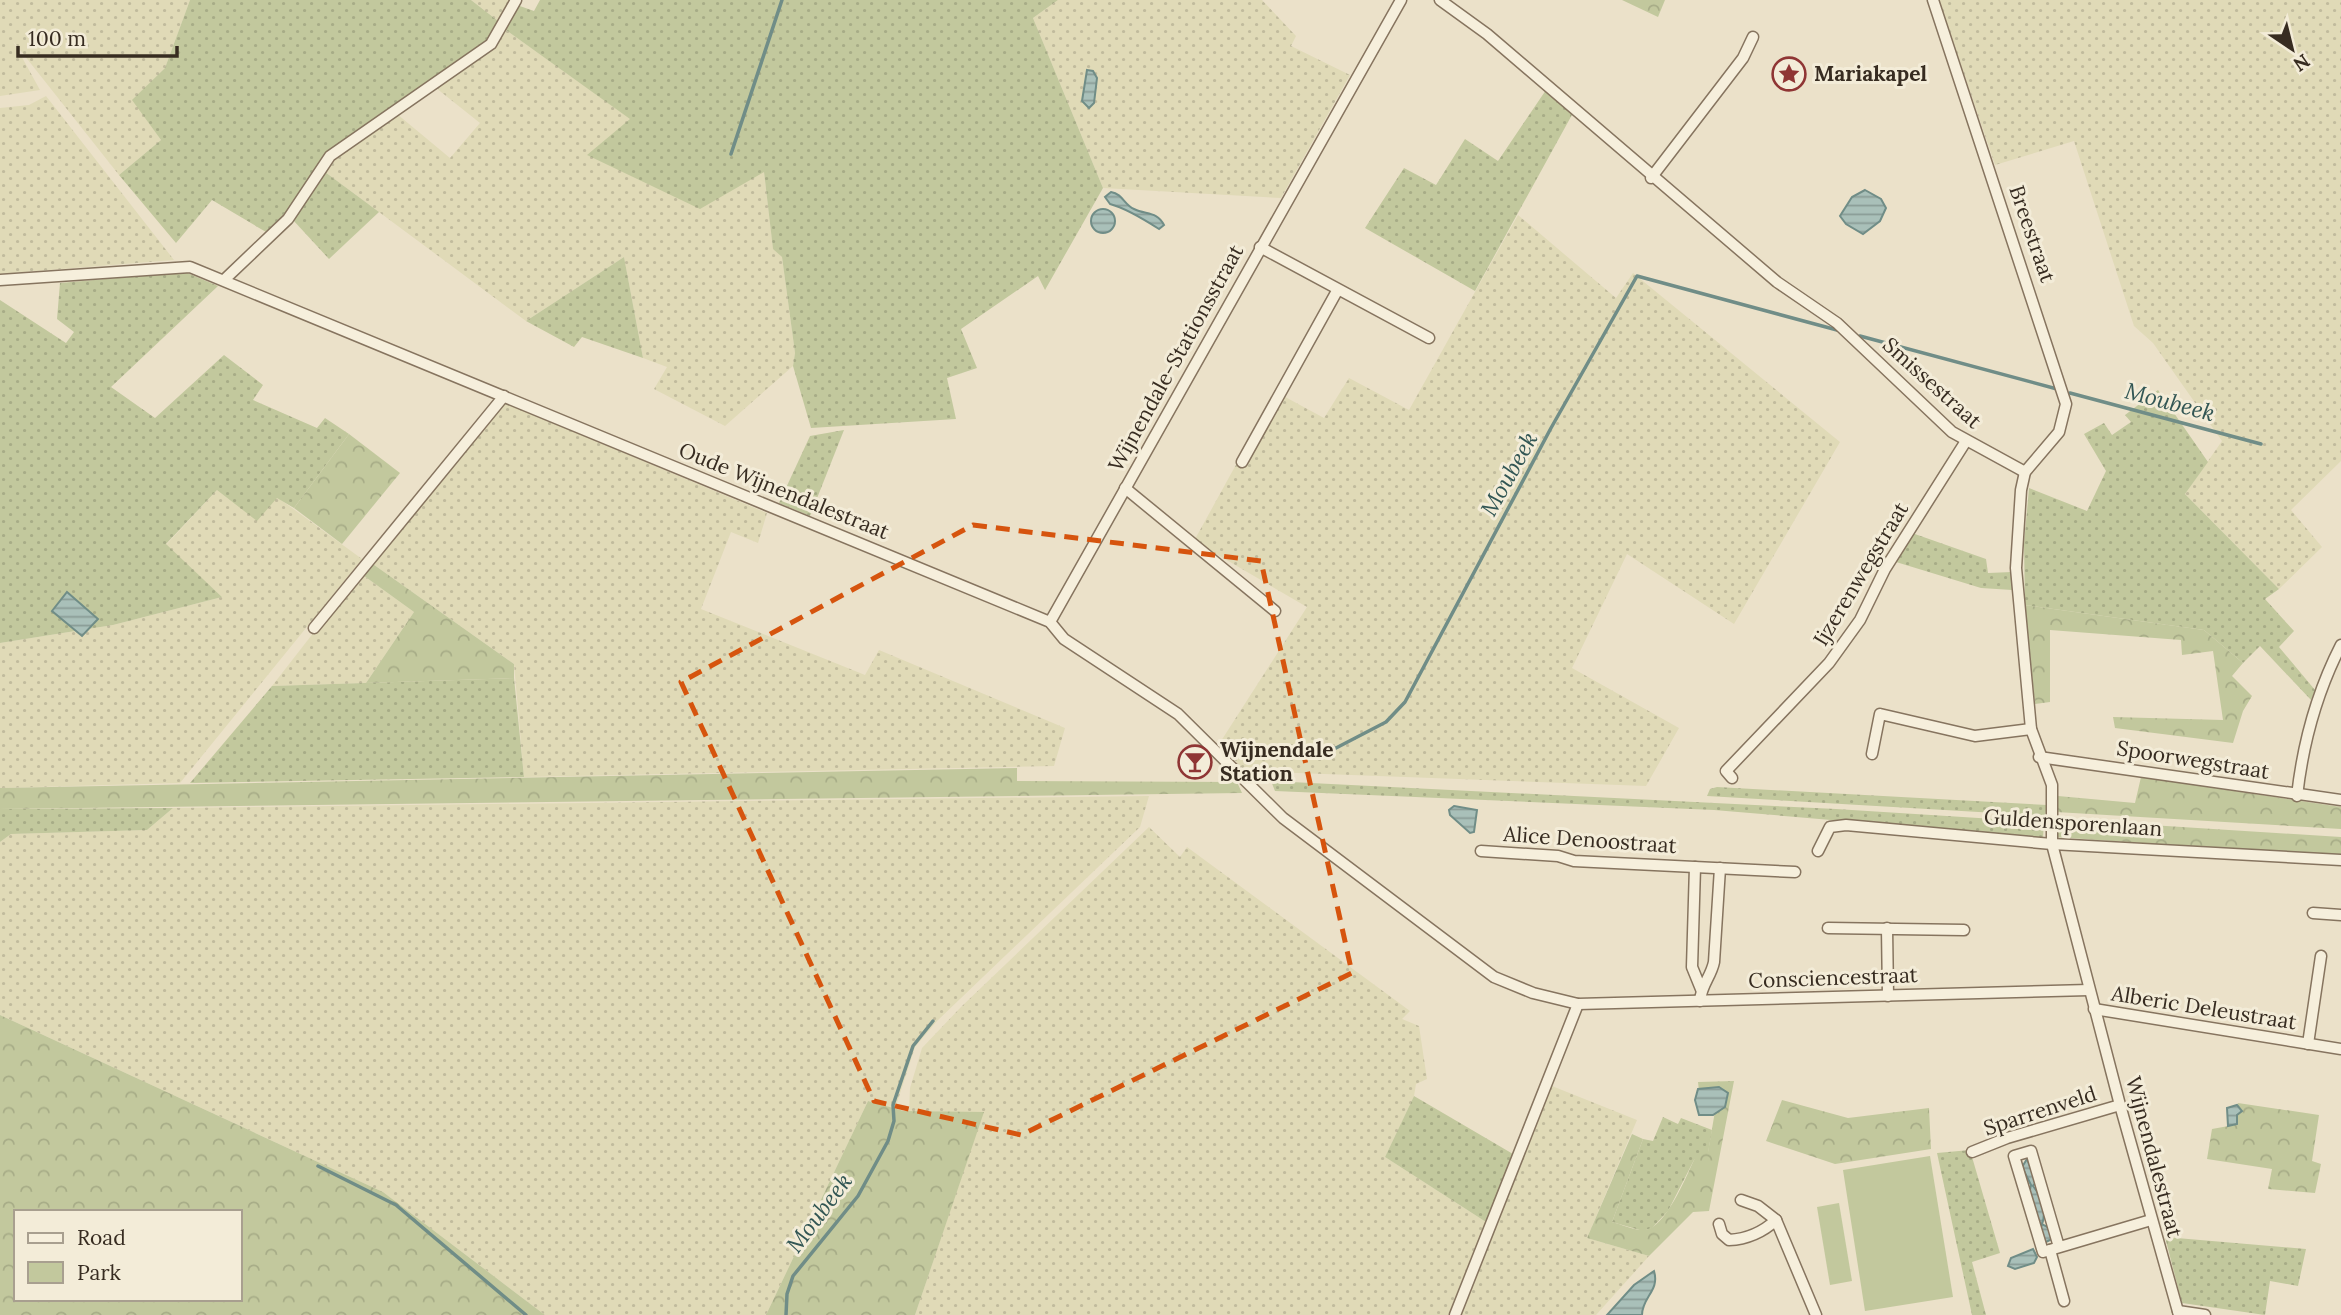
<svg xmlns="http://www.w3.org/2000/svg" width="2341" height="1315" font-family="Lora,serif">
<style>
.farmland{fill:url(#farmland-dots)}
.green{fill:url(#green-dots)}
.forest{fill:url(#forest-crowns);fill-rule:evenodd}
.pitch{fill:#c2c89d}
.water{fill:url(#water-rules);stroke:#708d87;stroke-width:2}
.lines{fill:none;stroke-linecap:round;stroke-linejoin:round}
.stream{stroke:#708d87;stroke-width:3.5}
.street-casing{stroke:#86745f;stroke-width:13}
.street{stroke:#f6efdc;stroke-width:10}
.marked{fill:none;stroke:#d6540e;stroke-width:5;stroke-dasharray:14 9;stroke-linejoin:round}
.labels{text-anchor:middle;stroke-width:6;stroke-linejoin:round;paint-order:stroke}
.poi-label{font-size:21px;font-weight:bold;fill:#372c21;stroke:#f3ecd8;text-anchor:start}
.street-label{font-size:21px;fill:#372c21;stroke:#f3ecd8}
.water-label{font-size:23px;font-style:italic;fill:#325654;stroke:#f3ecd8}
</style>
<defs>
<pattern id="farmland-dots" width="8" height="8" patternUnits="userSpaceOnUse" patternTransform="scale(1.75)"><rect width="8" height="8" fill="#e0dab7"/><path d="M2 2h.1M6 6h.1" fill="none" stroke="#c1bb9d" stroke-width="1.8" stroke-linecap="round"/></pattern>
<pattern id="green-dots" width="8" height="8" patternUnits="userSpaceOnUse" patternTransform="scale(1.75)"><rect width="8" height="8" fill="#c2c89d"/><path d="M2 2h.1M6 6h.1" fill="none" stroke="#a7ac87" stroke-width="1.8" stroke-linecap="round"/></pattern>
<pattern id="forest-crowns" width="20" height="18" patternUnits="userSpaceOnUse" patternTransform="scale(1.75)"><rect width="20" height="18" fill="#c2c89d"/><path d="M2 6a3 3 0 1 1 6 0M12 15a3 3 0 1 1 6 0" fill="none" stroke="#a7ac87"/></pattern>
<pattern id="water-rules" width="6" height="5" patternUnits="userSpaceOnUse" patternTransform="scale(1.75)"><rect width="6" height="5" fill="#a9c0b9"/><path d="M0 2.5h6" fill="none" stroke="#8a9c96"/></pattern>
</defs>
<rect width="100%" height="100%" fill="#ebe1c9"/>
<g class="farmland">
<path d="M 0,0 L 190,0 L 165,68 L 133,100 L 161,140 L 119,175 L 13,41 L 40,90 L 0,96 Z"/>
<path d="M 471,0 L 513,0 L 502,24 Z"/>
<path d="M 1058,0 L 1262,0 L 1296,36 L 1291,46 L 1350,75 L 1281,198 L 1103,188 L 1033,18 Z"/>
<path d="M 1939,0 L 2341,0 L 2341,461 L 2291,510 L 2322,547 L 2279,589 L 2185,494 L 2222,441 L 2153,343 L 2134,326 L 2074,141 L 1995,165 Z"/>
<path d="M 506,30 L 631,119 L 588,155 L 764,172 L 773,248 L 782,257 L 795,353 L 793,366 L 725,426 L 654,389 L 667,367 L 643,358 L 624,257 L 526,321 L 325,172 L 331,162 L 397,114 L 450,158 L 480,123 L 436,88 L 484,53 Z"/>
<path d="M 46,96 L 174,260 L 0,274 L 0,108 L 29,105 Z"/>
<path d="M 1518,215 L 1616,298 L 1633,273 L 1840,442 L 1734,624 L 1627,554 L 1572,668 L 1679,728 L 1646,786 L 1243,771 L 1221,741 L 1307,607 L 1194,541 L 1276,392 L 1324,418 L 1349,378 L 1409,410 Z"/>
<path d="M 505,403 L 767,513 L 758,543 L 731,532 L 701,609 L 865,675 L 879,650 L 1065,728 L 1054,766 L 524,777 L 514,664 L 370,562 Z"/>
<path d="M 217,490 L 277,497 L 362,559 L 180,783 L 0,788 L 0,643 L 113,625 L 222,597 L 166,545 Z"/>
<path d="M 360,573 L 414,612 L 366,683 L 272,686 Z"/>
<path d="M 1149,796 L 1140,827 L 937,1021 L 915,1047 L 895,1109 L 868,1101 L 766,1315 L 545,1315 L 383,1192 L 0,1015 L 0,842 L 11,834 L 147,830 L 173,808 Z"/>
<path d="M 1149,827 L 1180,857 L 1187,847 L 1410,1011 L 1402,1019 L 1419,1026 L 1427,1079 L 1416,1084 L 1414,1096 L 1385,1157 L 1486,1222 L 1448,1315 L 915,1315 L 983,1113 L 909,1111 L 910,1088 L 922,1048 L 961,1007 Z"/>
<path d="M 1552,1086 L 1637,1120 L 1587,1238 L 1649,1256 L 1596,1315 L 1460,1315 Z"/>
</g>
<g class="green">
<path d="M 190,0 L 471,0 L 502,24 L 485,45 L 335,146 L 321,160 L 290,208 L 266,232 L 212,200 L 176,243 L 119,175 L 161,140 L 132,100 L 165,68 Z"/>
<path d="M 540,0 L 1058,0 L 1033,18 L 1103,188 L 1045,290 L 1038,276 L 961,329 L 977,368 L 947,378 L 956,419 L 811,428 L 793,366 L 795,353 L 782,257 L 773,249 L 764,172 L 700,209 L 587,155 L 630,119 L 506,30 L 517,5 L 534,11 Z"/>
<path d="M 1546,90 L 1573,113 L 1475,291 L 1365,228 L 1404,168 L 1436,185 L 1465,139 L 1498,161 Z"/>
<path d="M 325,172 L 379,212 L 329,259 L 293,220 Z"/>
<path d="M 624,257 L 643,358 L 582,337 L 574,347 L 526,321 Z"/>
<path d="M 185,272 L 218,286 L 111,387 L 155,418 L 224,355 L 263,385 L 253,400 L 317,428 L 325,418 L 349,434 L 294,508 L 277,498 L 257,521 L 217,490 L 166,544 L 222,597 L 113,625 L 0,643 L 0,300 L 66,343 L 74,332 L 57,319 L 60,283 Z"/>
<path d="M 2158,390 L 2208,462 L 2185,494 L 2279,589 L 2265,599 L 2294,631 L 2279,647 L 2315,690 L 2311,700 L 2260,646 L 2243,663 L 2204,630 L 2025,605 L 2024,544 L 2029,488 L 2087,511 L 2106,471 L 2084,434 L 2104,423 L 2112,435 L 2131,422 L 2125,415 Z"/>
<path d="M 844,430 L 810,516 L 779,503 L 810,436 Z"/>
<path d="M 1912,533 L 1986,559 L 1988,573 L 2012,572 L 2012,590 L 1981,588 L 1896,562 Z"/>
<path d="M 514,678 L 524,777 L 190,783 L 272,686 Z"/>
<path d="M 1271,781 L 1836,809 L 2044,822 L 2043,838 L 1714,810 L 1275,791 Z"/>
<path d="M 1717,787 L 1735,788 L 2047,805 L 2045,816 L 1707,796 L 1710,789 Z"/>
<path d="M 173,808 L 147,830 L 11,834 L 0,842 L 0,809 Z"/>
<path d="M 1414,1096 L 1513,1154 L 1486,1222 L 1385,1157 Z"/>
<path d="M 1663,1117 L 1678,1124 L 1681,1118 L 1712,1130 L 1708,1153 L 1694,1160 L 1668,1211 L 1652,1228 L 1643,1231 L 1612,1222 L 1643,1139 L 1653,1141 Z"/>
<path d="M 1970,1150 L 2000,1253 L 1972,1262 L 1986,1315 L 1972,1315 L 1937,1153 Z"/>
<path d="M 2165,1237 L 2306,1249 L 2298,1286 L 2270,1281 L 2265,1315 L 2182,1303 Z"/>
</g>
<g class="forest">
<path d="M 1622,0 L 1665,0 L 1658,17 Z"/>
<path d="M 349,434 L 400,473 L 342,544 L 294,508 Z"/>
<path d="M 370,562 L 514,664 L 514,678 L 366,683 L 414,612 L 360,573 Z"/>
<path d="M 2025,605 L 2204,630 L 2243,663 L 2232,676 L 2252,696 L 2243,711 L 2233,743 L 2115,728 L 2113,717 L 2223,720 L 2213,651 L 2182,655 L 2181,640 L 2050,630 L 2050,702 L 2035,704 Z"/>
<path d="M 1017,768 L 1017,781 L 1237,782 L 1242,793 L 0,809 L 0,788 Z"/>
<path d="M 2141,777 L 2341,807 L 2341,829 L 2056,812 L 2058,796 L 2135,803 Z"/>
<path d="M 2056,819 L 2341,837 L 2341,857 L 2055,837 Z"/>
<path d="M 0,1015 L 383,1192 L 545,1315 L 0,1315 ZM 16,1212 L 240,1212 L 240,1299 L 16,1299 Z"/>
<path d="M 1734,1081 L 1709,1211 L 1693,1212 L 1649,1256 L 1587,1238 L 1632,1134 L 1643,1139 L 1612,1222 C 1621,1224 1635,1231 1644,1230 C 1665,1229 1686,1177 1694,1160 L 1700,1154 L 1708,1152 L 1719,1088 L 1699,1091 L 1698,1082 Z"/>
<path d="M 1782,1100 L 1848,1118 L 1929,1108 L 1931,1149 L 1835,1164 L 1766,1141 Z"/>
<path d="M 868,1101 L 904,1111 L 984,1112 L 915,1315 L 766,1315 Z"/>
<path d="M 2238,1103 L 2319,1115 L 2312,1161 L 2321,1164 L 2315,1193 L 2268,1189 L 2272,1169 L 2207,1159 L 2212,1129 L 2234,1125 Z"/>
</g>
<g class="pitch">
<path d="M 1930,1156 L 1953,1297 L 1865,1311 L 1843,1170 Z"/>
<path d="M 1839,1203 L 1852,1281 L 1830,1285 L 1817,1207 Z"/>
</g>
<g class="water">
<path d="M 1087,70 L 1093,71 L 1097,78 L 1094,103 L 1089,108 L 1082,101 Z"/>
<path d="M 1865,190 L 1881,199 L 1886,208 L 1880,221 L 1863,234 L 1846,224 L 1840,216 L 1852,197 Z"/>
<path d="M 1111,192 C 1123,194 1124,205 1134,209 C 1146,215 1157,211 1164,225 L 1159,229 C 1145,220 1125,208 1110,204 L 1105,197 Z"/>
<circle cx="1103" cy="221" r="12"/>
<path d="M 67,592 L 98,619 L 82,636 L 52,611 Z"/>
<path d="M 1454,806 L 1477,810 L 1474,832 L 1470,833 L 1450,815 L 1449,810 Z"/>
<path d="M 1719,1087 L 1728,1093 L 1725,1107 L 1713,1115 L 1699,1115 L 1695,1100 L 1698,1089 Z"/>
<path d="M 2237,1105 L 2242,1111 L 2237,1115 L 2237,1124 L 2228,1126 L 2227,1108 Z"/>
<path d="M 2027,1159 L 2036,1182 L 2033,1186 C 2041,1196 2047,1212 2042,1224 L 2049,1228 L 2052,1239 L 2044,1243 L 2040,1231 L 2042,1224 L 2038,1223 L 2029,1194 L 2031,1185 L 2022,1167 Z"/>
<path d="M 2033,1249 L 2037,1257 L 2034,1263 L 2015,1269 L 2008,1266 L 2011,1258 Z"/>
<path d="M 1654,1271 C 1660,1291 1642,1297 1642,1315 L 1607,1315 L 1634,1285 Z"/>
</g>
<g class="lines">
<g class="stream">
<path d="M 731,154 L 782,0"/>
<path d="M 1860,336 L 2057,389"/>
<path d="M 2070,393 L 2261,444"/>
<path d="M 1226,748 L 1336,748 L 1386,722 L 1405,702 L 1551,428 L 1637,276 L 1837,330"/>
<path d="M 318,1166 L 396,1205 L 526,1315"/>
<path d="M 786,1315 L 787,1294 L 793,1276 L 858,1196 L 888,1141 L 894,1121 L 893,1105 L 913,1046 L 933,1021"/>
</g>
<defs>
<g id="street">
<path d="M 1440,0 L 1487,34 L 1777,282 L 1837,323 L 1952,432 L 2025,472"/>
<path d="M 1933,0 L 2066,404 L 2059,432 L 2025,472 L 2021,490 L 2016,568 L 2031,729 L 2052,785 L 2052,844 L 2120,1105 L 2179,1315"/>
<path d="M 1651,178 L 1743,58 L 1753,37"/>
<path d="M 1260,247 L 1429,338"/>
<path d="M 0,280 L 190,267 L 1050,622 L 1064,639 L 1178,714 L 1283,818 L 1494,977 L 1533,993 L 1578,1004 L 2089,990"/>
<path d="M 224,280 L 288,219 L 330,156 L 491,44 L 516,0"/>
<path d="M 1242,462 L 1337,291"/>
<path d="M 1125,488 L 1275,611"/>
<path d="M 1050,622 L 1401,0"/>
<path d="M 314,628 L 504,396"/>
<path d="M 1872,754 L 1880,714 L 1975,736 L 2031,729"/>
<path d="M 2039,757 L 2341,800"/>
<path d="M 1732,778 L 1726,771 L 1829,663 L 1860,620 L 1885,569 L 1966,441"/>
<path d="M 2297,796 C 2303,742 2316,694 2341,645"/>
<path d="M 1481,851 L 1558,856 L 1574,861 L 1795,872"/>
<path d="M 1818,851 L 1830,827 L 1846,825 L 2052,844 L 2341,860"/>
<path d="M 1695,867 L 1692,967 L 1701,989"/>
<path d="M 2313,913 L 2341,915"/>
<path d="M 1828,928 L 1964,930"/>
<path d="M 1887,928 L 1888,996"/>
<path d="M 1700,1001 C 1701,985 1711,977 1714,962 L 1720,868"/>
<path d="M 2094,1009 L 2341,1049"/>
<path d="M 2308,1044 L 2321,956"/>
<path d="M 1972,1152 L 2007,1138 L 2120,1105"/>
<path d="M 1741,1200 L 1758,1206 L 1776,1220 L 1816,1315"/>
<path d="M 1719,1224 L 1722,1234 L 1729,1240 C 1747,1239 1763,1232 1776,1220"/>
<path d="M 2059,1247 L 2031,1151 L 2014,1156 L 2043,1252 L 2151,1220"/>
<path d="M 2050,1250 L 2064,1301"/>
<path d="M 2178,1311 L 2205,1315"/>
<path d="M 1455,1315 L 1578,1004"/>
</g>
</defs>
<use href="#street" class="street-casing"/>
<use href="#street" class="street"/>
</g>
<path class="marked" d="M 973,525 L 1261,561 L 1352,973 L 1021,1135 L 874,1101 L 681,682 Z"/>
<defs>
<symbol id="sight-ring" viewBox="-11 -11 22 22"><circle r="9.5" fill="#f3ecd8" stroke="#8f3534" stroke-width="1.5"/><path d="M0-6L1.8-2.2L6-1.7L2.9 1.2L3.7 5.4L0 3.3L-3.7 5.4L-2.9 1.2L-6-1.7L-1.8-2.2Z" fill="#8f3534"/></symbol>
<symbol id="bar-ring" viewBox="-11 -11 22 22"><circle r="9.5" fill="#f3ecd8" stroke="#8f3534" stroke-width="1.5"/><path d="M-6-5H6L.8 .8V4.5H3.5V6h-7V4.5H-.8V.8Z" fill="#8f3534"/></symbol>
</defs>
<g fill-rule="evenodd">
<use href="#sight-ring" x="1770" y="55" width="38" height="38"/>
<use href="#bar-ring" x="1176" y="743" width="38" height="38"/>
</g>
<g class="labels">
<g class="poi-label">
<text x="1814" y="81">Mariakapel</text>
<text x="1220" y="757">Wijnendale<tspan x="1220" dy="24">Station</tspan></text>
</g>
<g class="street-label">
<text transform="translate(2032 234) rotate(71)" y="7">Breestraat</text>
<text transform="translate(1176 358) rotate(-61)" y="7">Wijnendale-Stationsstraat</text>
<text transform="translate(1932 383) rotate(42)" y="7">Smissestraat</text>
<text transform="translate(784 491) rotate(22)" y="7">Oude Wijnendalestraat</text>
<text transform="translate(1861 574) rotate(-59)" y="7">Ijzerenwegstraat</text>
<text transform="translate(2193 760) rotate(9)" y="7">Spoorwegstraat</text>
<text transform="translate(2073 823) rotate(4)" y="7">Guldensporenlaan</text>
<text transform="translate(1590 840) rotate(4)" y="7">Alice Denoostraat</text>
<text transform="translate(1833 978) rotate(-2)" y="7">Consciencestraat</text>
<text transform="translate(2204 1008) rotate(9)" y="7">Alberic Deleustraat</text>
<text transform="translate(2040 1111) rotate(-18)" y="7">Sparrenveld</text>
<text transform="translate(2154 1157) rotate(75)" y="7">Wijnendalestraat</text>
</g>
<g class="water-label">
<text transform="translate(2170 402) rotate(15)" y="8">Moubeek</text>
<text transform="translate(1509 474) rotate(-61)" y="8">Moubeek</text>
<text transform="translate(819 1213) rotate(-53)" y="8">Moubeek</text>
</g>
</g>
<rect x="14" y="1210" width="228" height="91" fill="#f3ecd8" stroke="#a89f8f" stroke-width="2"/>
<rect x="28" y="1233" width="35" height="10" fill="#f6efdc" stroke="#a89f8f" stroke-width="2"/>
<text x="77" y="1245" font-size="21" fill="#372c21">Road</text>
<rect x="28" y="1262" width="35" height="21" fill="#c2c89d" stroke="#a89f8f" stroke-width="2"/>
<text x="77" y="1280" font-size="21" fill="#372c21">Park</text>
<g transform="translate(2292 49) rotate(145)" stroke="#f3ecd8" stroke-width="5" paint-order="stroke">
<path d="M0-5L12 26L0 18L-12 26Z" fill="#372c21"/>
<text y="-10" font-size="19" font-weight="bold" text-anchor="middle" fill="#372c21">N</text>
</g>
<path d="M18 46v10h159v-10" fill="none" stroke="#372c21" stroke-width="3.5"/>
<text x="28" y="46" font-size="21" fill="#372c21" stroke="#f3ecd8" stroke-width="5" paint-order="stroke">100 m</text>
</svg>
